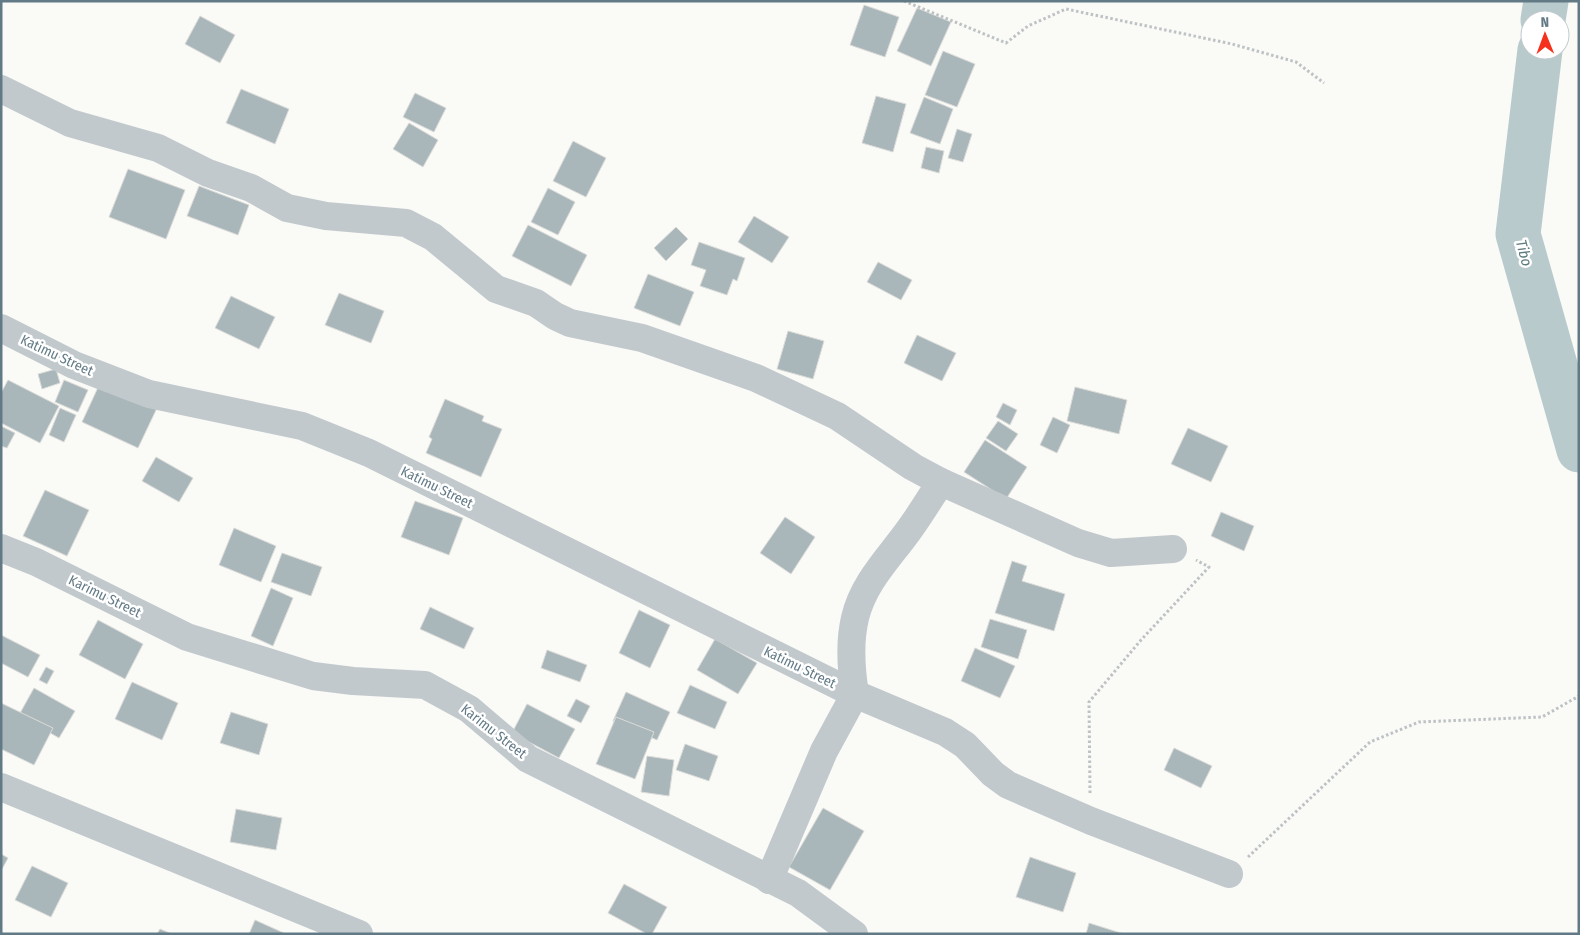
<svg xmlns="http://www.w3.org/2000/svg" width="1580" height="935" font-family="'Fira Sans Condensed',sans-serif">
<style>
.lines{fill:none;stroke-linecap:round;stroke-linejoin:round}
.river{stroke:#b9cacc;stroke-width:45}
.building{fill:#a9b6ba;stroke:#dcdcd9}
.path{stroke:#bdc2c4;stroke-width:3;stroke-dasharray:2.5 2.5;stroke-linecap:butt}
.street{stroke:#c2c9cc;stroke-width:28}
.labels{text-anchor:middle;stroke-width:5;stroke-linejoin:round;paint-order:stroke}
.street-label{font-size:14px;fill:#627a86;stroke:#fff}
.water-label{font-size:15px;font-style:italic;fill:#5d7a7e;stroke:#fff}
</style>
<rect width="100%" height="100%" fill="#fafaf7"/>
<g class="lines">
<g class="river">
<path d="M 1543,20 L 1546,1"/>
<path d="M 1540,50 L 1518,234 L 1579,450"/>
</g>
</g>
<g class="building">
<path d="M 864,5 L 899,17 L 885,57 L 850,45 Z"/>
<path d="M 917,8 L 951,22 L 931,66 L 897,51 Z"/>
<path d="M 200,16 L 235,35 L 220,63 L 185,44 Z"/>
<path d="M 943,51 L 975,64 L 957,107 L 925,95 Z"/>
<path d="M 241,89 L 289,109 L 275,144 L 226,123 Z"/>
<path d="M 415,93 L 446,108 L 434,132 L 403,117 Z"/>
<path d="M 876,96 L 906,104 L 893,152 L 862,143 Z"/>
<path d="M 924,97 L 953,109 L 940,144 L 910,133 Z"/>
<path d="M 409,123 L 438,140 L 423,167 L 393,149 Z"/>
<path d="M 957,129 L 972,134 L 963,162 L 948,158 Z"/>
<path d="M 573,141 L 606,158 L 586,197 L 553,181 Z"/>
<path d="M 926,147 L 944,151 L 939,173 L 921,168 Z"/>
<path d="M 128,169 L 185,190 L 166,239 L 109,217 Z"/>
<path d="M 199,186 L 249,205 L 238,235 L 187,216 Z"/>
<path d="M 548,188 L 575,202 L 558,235 L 531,222 Z"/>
<path d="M 754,216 L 789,237 L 772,263 L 738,242 Z"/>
<path d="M 528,225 L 587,255 L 571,286 L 512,256 Z"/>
<path d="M 676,227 L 688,239 L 666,261 L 654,248 Z"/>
<path d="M 699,242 L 745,258 L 737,281 L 733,279 L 727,295 L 700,286 L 706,270 L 691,265 Z"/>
<path d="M 878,262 L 912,280 L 901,300 L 867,282 Z"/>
<path d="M 648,274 L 694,292 L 680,326 L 634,308 Z"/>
<path d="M 339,293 L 384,311 L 371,343 L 325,325 Z"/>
<path d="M 231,296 L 275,317 L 259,349 L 215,328 Z"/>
<path d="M 788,331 L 824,341 L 813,379 L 777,369 Z"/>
<path d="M 917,335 L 956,353 L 942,381 L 904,363 Z"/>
<path d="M 56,369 L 60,383 L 42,389 L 38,374 Z"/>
<path d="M 8,380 L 59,406 L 40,443 L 1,423 L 1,393 Z"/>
<path d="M 64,380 L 88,390 L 78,412 L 55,402 Z"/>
<path d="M 101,381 L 157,408 L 138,448 L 82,422 Z"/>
<path d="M 1075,387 L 1127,400 L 1119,434 L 1067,421 Z"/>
<path d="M 445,399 L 484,416 L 482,421 L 502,429 L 481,477 L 426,453 L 432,439 L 429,437 Z"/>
<path d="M 1003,403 L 1017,410 L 1010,425 L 996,417 Z"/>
<path d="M 60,408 L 76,415 L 64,442 L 49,435 Z"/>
<path d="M 1053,417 L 1070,425 L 1057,453 L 1040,445 Z"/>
<path d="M 998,421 L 1018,434 L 1006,451 L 986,438 Z"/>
<path d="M 1,426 L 15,433 L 7,448 L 1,446 Z"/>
<path d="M 1188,428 L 1228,446 L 1211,482 L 1171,464 Z"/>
<path d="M 985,440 L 1027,467 L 1006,499 L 964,472 Z"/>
<path d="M 156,457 L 193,478 L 179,502 L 142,481 Z"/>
<path d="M 45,490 L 89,510 L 67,556 L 23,536 Z"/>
<path d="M 415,501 L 463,518 L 449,555 L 401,537 Z"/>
<path d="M 1221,512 L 1254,526 L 1244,551 L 1211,536 Z"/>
<path d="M 785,517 L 815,537 L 791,574 L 760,553 Z"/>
<path d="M 234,528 L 276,546 L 261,582 L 219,565 Z"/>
<path d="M 282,553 L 322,567 L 311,596 L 271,582 Z"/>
<path d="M 1012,561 L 1027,566 L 1022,581 L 1065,594 L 1054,631 L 995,613 Z"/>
<path d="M 271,588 L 293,598 L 273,646 L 251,636 Z"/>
<path d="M 430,607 L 474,628 L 464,649 L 420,629 Z"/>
<path d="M 639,610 L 670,625 L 650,668 L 619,653 Z"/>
<path d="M 990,619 L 1027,630 L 1018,659 L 981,647 Z"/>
<path d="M 98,620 L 143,644 L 125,679 L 79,655 Z"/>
<path d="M 1,635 L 40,655 L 28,677 L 1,663 Z"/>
<path d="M 715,639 L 757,663 L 738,694 L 697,670 Z"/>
<path d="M 975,648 L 1015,666 L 1000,698 L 961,681 Z"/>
<path d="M 547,650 L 587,665 L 580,682 L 541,668 Z"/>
<path d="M 46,667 L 54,671 L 47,684 L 39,680 Z"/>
<path d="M 132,682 L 178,703 L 162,740 L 115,719 Z"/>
<path d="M 690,685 L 727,702 L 715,729 L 677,713 Z"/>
<path d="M 34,688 L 75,711 L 59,738 L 19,715 Z"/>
<path d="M 626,692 L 670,712 L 657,740 L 613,721 Z"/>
<path d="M 576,699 L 590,706 L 581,723 L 567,716 Z"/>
<path d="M 1,703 L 53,728 L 34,765 L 1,749 Z"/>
<path d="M 527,704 L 575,729 L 559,758 L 512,733 Z"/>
<path d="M 231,712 L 268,724 L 259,755 L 220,743 Z"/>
<path d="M 616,717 L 654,732 L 635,779 L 596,764 Z"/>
<path d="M 685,744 L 718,756 L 709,781 L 676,770 Z"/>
<path d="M 1174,748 L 1212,766 L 1201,788 L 1164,770 Z"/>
<path d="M 647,756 L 674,760 L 669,796 L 641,792 Z"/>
<path d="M 823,808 L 864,831 L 830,890 L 789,867 Z"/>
<path d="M 236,809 L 282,818 L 276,850 L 230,842 Z"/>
<path d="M 1,854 L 8,858 L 1,871 Z"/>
<path d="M 1030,857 L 1076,873 L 1063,912 L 1016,897 Z"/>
<path d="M 32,866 L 68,883 L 51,917 L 15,900 Z"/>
<path d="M 624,884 L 667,907 L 652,934 L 647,934 L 608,913 Z"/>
<path d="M 255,920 L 286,934 L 249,934 Z"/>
<path d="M 1089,923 L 1124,934 L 1086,934 Z"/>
<path d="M 160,929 L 172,934 L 157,934 Z"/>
</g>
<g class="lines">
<g class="path">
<path d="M 904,1 L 1006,43 L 1028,26 L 1066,9 L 1232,44 L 1296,62 L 1324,83"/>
<path d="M 1090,793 L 1089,702 L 1141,640 L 1209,567 L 1196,560"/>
<path d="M 1248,857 L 1370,742 L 1419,722 L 1542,717 L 1579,696"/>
</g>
<g class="street">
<path d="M 1,89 L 70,123 L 158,148 L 208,173 L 251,188 L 287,208 L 326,216 L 406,223 L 433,237 L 496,289 L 536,303 L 555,316 L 570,323 L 642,338 L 756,378 L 837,416 L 913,467 L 941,482 L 1078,543 L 1111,553 L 1173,549"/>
<path d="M 1,328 L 74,365 L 149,394 L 302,426 L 369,453 L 855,694"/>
<path d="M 1,548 L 36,562 L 187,637 L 313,676 L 353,681 L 425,685 L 469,709 L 528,759 L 798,893 L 854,934"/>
<path d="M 855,694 C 851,669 849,643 855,618 C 863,583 889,558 909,530 C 920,515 930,498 941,482"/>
<path d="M 1,787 L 359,934"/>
<path d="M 769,880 L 824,751 L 855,694 L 945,732 L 965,745 L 993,774 L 1008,785 L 1091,821 L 1229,874"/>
</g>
</g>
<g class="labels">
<g class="street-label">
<text transform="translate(57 355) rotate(25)" y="5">Katimu Street</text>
<text transform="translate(437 487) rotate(26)" y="5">Katimu Street</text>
<text transform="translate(105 596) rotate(26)" y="5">Karimu Street</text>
<text transform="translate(800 667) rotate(26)" y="5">Katimu Street</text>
<text transform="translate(494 731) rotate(38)" y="5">Karimu Street</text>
</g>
<g class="water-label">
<text transform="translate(1524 253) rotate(75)" y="5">Tibo</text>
</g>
</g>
<rect width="1580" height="935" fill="none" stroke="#627a86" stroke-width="5"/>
<g transform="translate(1545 35) rotate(359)"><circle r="24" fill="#ffffff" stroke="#c0cacf"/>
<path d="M0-4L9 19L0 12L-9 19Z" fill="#f5301c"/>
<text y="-8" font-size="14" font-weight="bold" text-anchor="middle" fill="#627a86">N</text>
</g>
</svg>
